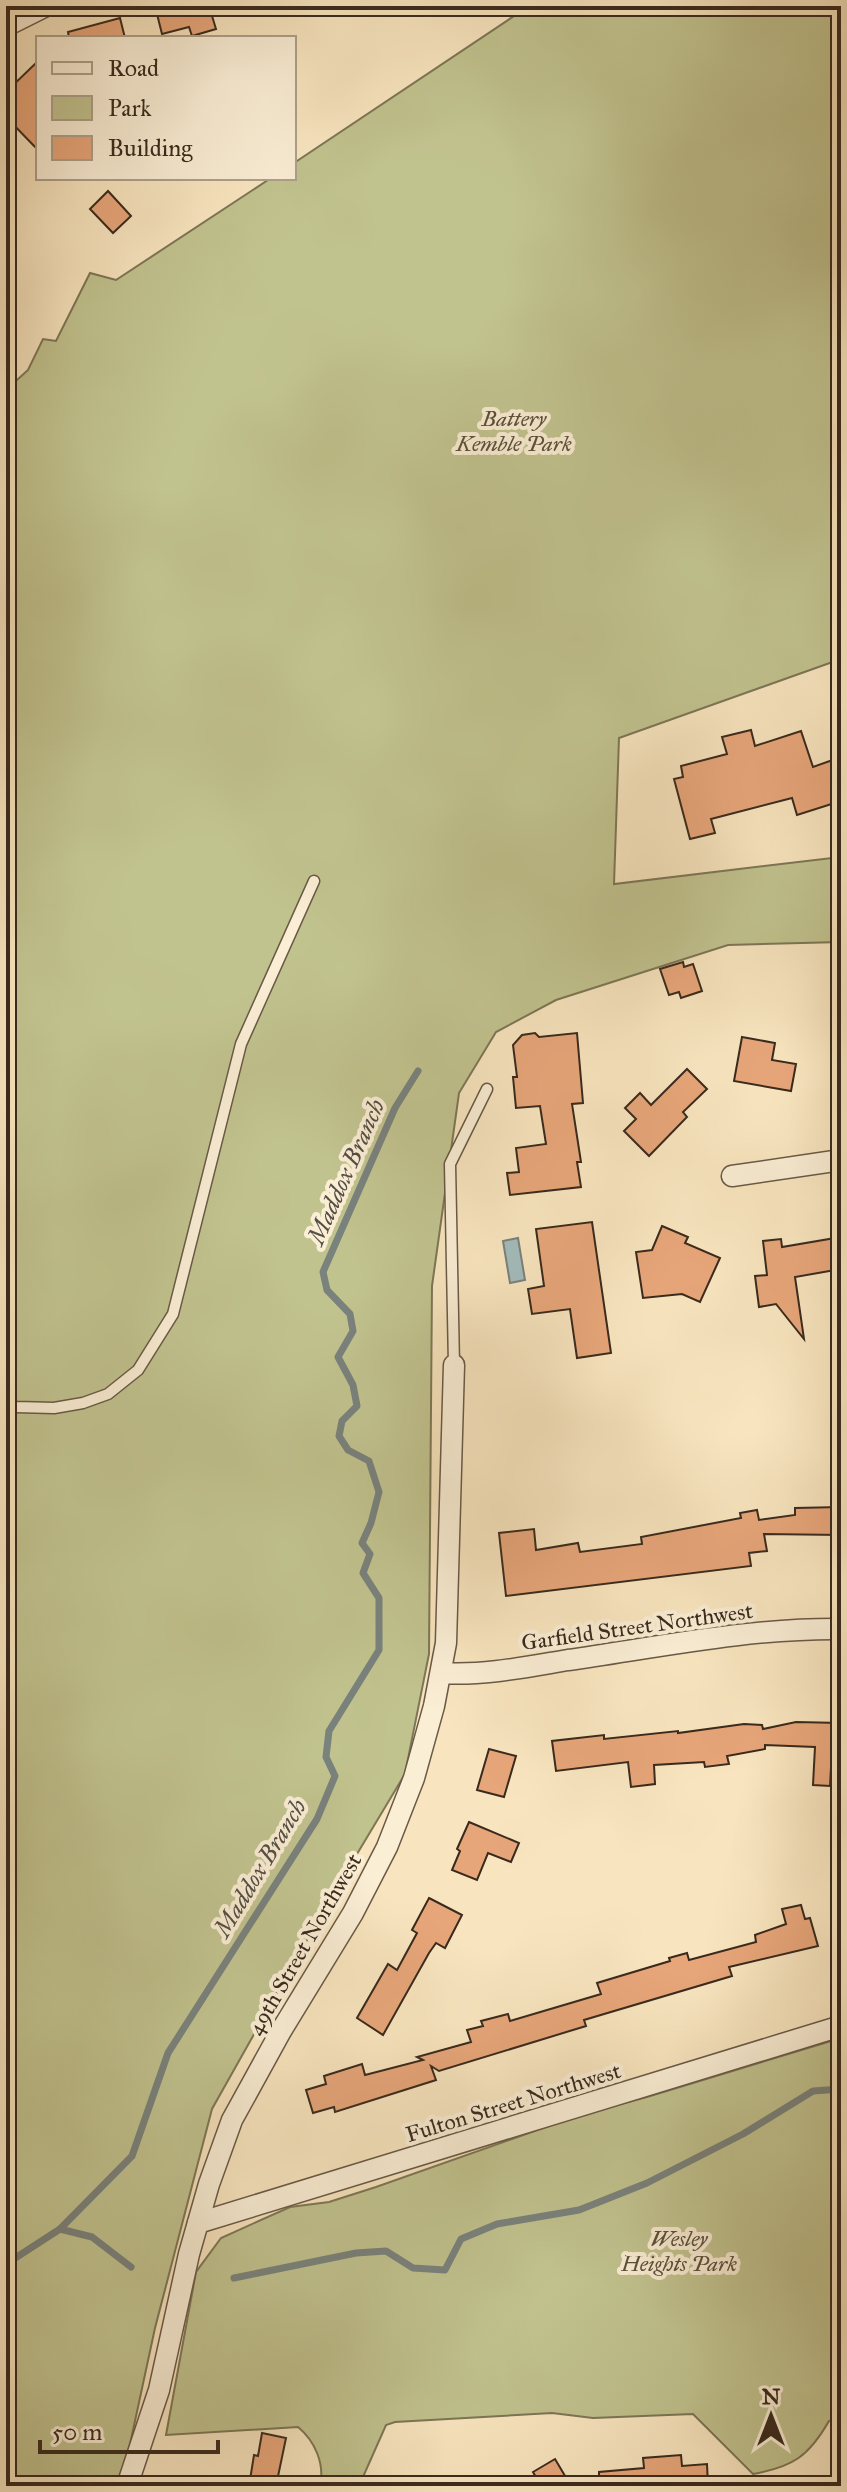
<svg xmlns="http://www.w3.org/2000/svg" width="847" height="2492" font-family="'IM FELL Great Primer',serif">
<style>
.green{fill:#c1c38f;stroke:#7d7656;stroke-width:2}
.water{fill:#a3bcbd;stroke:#79827d;stroke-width:2}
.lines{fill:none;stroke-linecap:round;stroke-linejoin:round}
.stream{stroke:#79827d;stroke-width:7}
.building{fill:#e7a67a;stroke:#392a1d;stroke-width:2}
.service-casing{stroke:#695946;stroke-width:13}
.minor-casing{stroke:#695946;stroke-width:23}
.service{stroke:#faeed5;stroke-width:10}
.minor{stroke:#faeed5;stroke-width:20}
.labels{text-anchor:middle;stroke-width:8;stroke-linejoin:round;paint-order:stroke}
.park-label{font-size:22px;font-style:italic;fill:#5b503a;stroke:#faeed5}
.street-label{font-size:22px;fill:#392a1d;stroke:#faeed5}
.water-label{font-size:24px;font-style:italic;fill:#544e45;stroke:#faeed5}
</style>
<rect width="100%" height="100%" fill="#f8e5bf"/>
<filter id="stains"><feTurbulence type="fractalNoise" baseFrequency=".0025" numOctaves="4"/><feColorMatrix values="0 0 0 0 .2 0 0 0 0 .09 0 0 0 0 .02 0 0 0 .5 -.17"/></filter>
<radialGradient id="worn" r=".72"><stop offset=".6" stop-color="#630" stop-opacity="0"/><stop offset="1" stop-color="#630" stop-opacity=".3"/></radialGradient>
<g class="green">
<path d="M 529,6 L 841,6 L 841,659 L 619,738 L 614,884 L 832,858 L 841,862 L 841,942 L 728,945 L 556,1000 L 496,1032 L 459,1093 L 432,1286 L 429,1654 L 405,1774 L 330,1899 L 212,2109 L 155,2328 L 121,2486 L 6,2486 L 6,390 L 28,370 L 43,339 L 56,341 L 90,273 L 116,280 L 271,178 L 294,178 L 294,163 Z"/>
<path d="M 841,2038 L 841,2417 L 829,2421 C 809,2456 793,2467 753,2474 L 693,2414 L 593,2418 L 552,2413 L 395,2422 L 386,2425 L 359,2486 L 320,2486 C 325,2464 315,2441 298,2427 L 166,2435 L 196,2272 L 221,2238 L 290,2207 L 329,2202 L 376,2187 L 583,2114 L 647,2097 Z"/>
</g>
<path class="water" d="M 518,1238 L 525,1280 L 510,1283 L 503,1241 Z"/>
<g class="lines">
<g class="stream">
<path d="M 60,2229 L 92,2237 L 131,2267"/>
<path d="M 6,2264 L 60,2229 L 132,2156 L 168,2053 L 317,1819 L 335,1776 L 326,1757 L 329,1731 L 379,1650 L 379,1598 L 363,1573 L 370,1554 L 362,1543 L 371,1523 L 379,1492 L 369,1461 L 348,1450 L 339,1436 L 342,1421 L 357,1406 L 353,1385 L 338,1357 L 353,1331 L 350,1314 L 327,1290 L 323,1272 L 395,1108 L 418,1071"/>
<path d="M 234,2278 L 356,2253 L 386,2251 L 413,2268 L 445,2270 L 461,2239 L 497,2224 L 579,2210 L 647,2183 L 743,2134 L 813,2091 L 841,2089"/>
</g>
</g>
<g class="building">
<path d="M 155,6 L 209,6 L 216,29 L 192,36 L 189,27 L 162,34 Z"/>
<path d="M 120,18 L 125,38 L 69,38 L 68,32 Z"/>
<path d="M 38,61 L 38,150 L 6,117 L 6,92 Z"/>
<path d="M 108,191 L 131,216 L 113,233 L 90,209 Z"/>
<path d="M 751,730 L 755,746 L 801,731 L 813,767 L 841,757 L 841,801 L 797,815 L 792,798 L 711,819 L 715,833 L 690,839 L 674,779 L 683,777 L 681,766 L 727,754 L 722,737 Z"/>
<path d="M 683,962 L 684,967 L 693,964 L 702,991 L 681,998 L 679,992 L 669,995 L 660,969 Z"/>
<path d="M 535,1033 L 539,1037 L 577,1033 L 583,1103 L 572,1104 L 581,1162 L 577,1162 L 581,1187 L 510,1195 L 507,1173 L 519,1172 L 516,1148 L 546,1144 L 540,1106 L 516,1108 L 513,1077 L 517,1077 L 513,1045 L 522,1035 Z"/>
<path d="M 742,1037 L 775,1043 L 772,1060 L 796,1064 L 791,1091 L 734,1081 Z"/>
<path d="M 687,1069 L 707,1089 L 683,1112 L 687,1117 L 649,1156 L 624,1131 L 636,1119 L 625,1108 L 640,1093 L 651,1105 Z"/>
<path d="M 592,1222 L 611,1353 L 577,1358 L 570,1309 L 532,1314 L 528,1289 L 544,1286 L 536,1229 Z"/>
<path d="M 662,1226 L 688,1237 L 685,1243 L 720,1258 L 700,1302 L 682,1294 L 643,1298 L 636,1252 L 652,1250 Z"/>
<path d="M 841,1237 L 841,1269 L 795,1277 L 804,1339 L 776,1304 L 759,1307 L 755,1276 L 767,1275 L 763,1241 L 781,1239 L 782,1247 Z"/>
<path d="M 841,1507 L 841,1535 L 764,1534 L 767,1551 L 749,1553 L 751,1566 L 506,1596 L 499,1533 L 534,1529 L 536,1550 L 578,1543 L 580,1552 L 642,1544 L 641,1537 L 741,1518 L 740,1513 L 757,1510 L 759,1520 L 795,1515 L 795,1508 Z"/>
<path d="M 796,1722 L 841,1723 L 841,1750 L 832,1749 L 830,1786 L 813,1785 L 815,1747 L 765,1745 L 765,1749 L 727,1756 L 729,1764 L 705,1767 L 704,1762 L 654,1765 L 655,1784 L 631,1787 L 628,1762 L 556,1771 L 552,1741 L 604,1735 L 604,1739 L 678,1731 L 678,1733 L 744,1724 L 762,1725 L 763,1729 Z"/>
<path d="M 489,1749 L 516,1756 L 504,1797 L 477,1790 Z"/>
<path d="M 469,1822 L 519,1843 L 511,1862 L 488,1853 L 477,1880 L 452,1870 L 460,1851 L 457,1849 Z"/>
<path d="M 429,1898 L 462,1915 L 445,1948 L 436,1943 L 429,1953 L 383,2035 L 357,2018 L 388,1964 L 397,1970 L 417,1933 L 412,1930 Z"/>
<path d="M 801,1905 L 805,1919 L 810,1918 L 818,1946 L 729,1967 L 732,1976 L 584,2020 L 586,2026 L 439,2071 L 431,2066 L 436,2080 L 335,2112 L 334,2107 L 313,2113 L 306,2090 L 326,2084 L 324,2076 L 362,2064 L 365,2075 L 423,2060 L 417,2057 L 471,2042 L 467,2030 L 483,2026 L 481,2021 L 508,2014 L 510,2021 L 601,1994 L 597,1983 L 670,1961 L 669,1958 L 687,1953 L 689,1960 L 756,1942 L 755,1935 L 786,1924 L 782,1909 Z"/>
<path d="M 262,2433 L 286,2438 L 276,2486 L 249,2486 L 254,2455 L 258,2456 Z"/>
<path d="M 681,2455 L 682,2466 L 707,2464 L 708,2486 L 599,2486 L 599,2472 L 644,2468 L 643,2458 Z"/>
<path d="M 555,2459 L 571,2486 L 541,2486 L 533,2472 Z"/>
</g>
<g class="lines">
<defs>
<g id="service">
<path d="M 454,1365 L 450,1164 L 487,1089"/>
<path d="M 6,1404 L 16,1407 L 54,1408 L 83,1403 L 108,1394 L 138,1370 L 173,1314 L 241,1044 L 314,881"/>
</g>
<g id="minor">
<path d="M 6,26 L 46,6"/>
<path d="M 732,1176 L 841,1160"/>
<path d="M 441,1673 C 483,1676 526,1667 568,1660 C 659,1647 749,1628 841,1629"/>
<path d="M 198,2223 L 841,2026"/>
<path d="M 127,2486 L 159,2390 L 189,2254 L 209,2184 L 232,2120 L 281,2031 L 353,1913 L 387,1847 L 414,1778 L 434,1706 L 446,1643 L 454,1365"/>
</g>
</defs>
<use href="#service" class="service-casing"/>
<use href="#minor" class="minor-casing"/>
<use href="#service" class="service"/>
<use href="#minor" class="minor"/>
</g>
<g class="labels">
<g class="park-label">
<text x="514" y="426">Battery<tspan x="514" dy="25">Kemble Park</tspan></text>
<text x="679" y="2246">Wesley<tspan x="679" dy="25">Heights Park</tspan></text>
</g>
<g class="street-label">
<text transform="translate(637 1626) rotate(-8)" y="8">Garfield Street Northwest</text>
<text transform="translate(304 1944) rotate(-60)" y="8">49th Street Northwest</text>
<text transform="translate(513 2102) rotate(-17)" y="8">Fulton Street Northwest</text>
</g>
<g class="water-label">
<text transform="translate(346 1172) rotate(-66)" y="8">Maddox Branch</text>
<text transform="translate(260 1868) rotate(-59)" y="8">Maddox Branch</text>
</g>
</g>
<rect width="847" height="2492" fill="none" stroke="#f8e5bf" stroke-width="32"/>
<rect x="8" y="8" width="831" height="2476" fill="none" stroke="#392a1d" stroke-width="4"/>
<rect x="16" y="16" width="815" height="2460" fill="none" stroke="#392a1d" stroke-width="2"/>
<rect x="36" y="36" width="260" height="144" fill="#faeed5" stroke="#ada08b" stroke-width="2"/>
<rect x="52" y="62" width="40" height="12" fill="#faeed5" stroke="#ada08b" stroke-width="2"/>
<text x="108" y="76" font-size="24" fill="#392a1d">Road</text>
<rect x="52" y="96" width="40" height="24" fill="#c1c38f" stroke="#ada08b" stroke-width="2"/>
<text x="108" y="116" font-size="24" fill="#392a1d">Park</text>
<rect x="52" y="136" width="40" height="24" fill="#e7a67a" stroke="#ada08b" stroke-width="2"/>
<text x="108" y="156" font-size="24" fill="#392a1d">Building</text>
<g transform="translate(771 2416)" stroke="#faeed5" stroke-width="6" paint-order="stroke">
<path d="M0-6L14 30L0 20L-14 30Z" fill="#392a1d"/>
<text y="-12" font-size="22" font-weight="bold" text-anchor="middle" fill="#392a1d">N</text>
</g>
<path d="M40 2440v12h178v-12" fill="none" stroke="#392a1d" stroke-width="4"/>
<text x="52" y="2440" font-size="24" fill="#392a1d" stroke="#faeed5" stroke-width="6" paint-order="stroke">50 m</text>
<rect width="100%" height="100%" filter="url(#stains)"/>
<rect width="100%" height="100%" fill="url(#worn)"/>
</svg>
